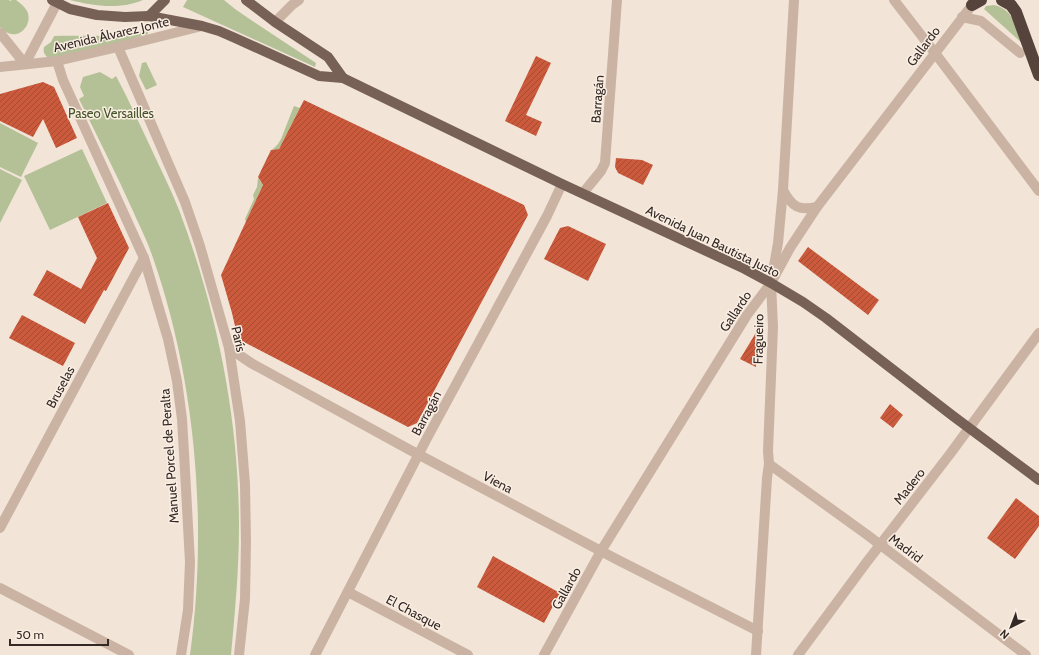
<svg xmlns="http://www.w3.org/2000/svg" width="1039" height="655" font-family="Cabin,sans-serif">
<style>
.green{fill:#b4c197}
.building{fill:url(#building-hatch)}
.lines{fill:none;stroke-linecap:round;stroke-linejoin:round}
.minor{stroke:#cab3a3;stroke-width:10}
.tertiary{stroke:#cab3a3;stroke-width:10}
.primary{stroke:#776055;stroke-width:10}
.motorway{stroke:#56433c;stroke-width:12}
.labels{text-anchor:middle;stroke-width:3;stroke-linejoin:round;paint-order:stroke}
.street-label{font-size:13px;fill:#342925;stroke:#faeee3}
.park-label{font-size:13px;fill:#455428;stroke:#faeee3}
</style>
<defs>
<pattern id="building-hatch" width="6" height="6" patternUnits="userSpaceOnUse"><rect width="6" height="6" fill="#cb5a3c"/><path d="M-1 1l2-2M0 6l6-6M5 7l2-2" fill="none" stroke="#a64a32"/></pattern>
</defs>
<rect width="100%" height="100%" fill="#f2e4d7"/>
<g class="green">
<path d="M 0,0 L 9,0 L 10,1 L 12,0 L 16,0 C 20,3 24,6 27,11 C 33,23 21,39 8,33 C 5,32 2,29 0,27 Z"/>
<path d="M 70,0 L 143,0 C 120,10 93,6 70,0 Z"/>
<path d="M 187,0 L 224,0 L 235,9 L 254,22 L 316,63 L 315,67 L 183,7 Z"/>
<path d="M 994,5 C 1013,9 1016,27 1022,43 L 984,9 L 986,6 Z"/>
<path d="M 146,31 L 148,32 L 148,34 L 66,59 L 48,58 C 44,54 43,52 44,47 L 51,42 L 54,36 C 85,35 115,38 146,31 Z"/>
<path d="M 146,62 L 157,85 L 146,90 L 139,76 L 142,63 Z"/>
<path d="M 100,72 L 112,79 L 116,76 C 128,98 138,121 149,144 C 159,166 170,187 179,210 C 217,310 239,419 239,526 C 239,569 235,612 231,655 L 190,655 C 208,524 196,380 152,255 C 147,240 139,225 133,211 C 116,173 97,136 79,99 L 84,96 L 80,87 L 83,77 Z"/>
<path d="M 294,106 L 300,108 L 279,149 L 272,150 L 278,144 L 281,139 Z"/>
<path d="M 0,123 L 38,143 L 21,177 L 0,167 Z"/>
<path d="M 82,149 L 107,203 L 50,230 L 24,176 Z"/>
<path d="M 0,169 L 22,180 L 0,223 Z"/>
<path d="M 258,178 L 263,185 L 246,222 L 245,219 L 254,199 L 253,195 L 257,187 Z"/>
</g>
<g class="building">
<path d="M 536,56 L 551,63 L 526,115 L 542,122 L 536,136 L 505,121 Z"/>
<path d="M 43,82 L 54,87 L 77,138 L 56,148 L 43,119 L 33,137 L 0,121 L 0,94 Z"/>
<path d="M 304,100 L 524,205 L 528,215 L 417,423 L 408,427 L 238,339 L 232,313 L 221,275 L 263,185 L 258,177 L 271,150 L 279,149 Z"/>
<path d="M 616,158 L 642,160 L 653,165 L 643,185 L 618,173 L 615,167 Z"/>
<path d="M 108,203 L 129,248 L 106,291 L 104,290 L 85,324 L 33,295 L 47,270 L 81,289 L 97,258 L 78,217 Z"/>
<path d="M 568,226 L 606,244 L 588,281 L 544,259 L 560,228 Z"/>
<path d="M 808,247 L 879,300 L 868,315 L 798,261 Z"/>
<path d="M 22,315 L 75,343 L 63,366 L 9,338 Z"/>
<path d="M 757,331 L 756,367 L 740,359 Z"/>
<path d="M 890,404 L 903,415 L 893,428 L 880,418 Z"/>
<path d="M 1016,498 L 1039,516 L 1039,526 L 1015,559 L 987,538 Z"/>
<path d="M 493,556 L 560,593 L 544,623 L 477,587 Z"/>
</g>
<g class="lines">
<g class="minor">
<path d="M 962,17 L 981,21 L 1020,53"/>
<path d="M 0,33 L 25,64"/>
<path d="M 118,47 L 185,202 L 200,246 L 229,348 L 240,421 L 245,484 L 246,542 L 245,599 L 239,655"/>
<path d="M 935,53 L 1039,191"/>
<path d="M 57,61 L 63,80 L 144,258 L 168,339 L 177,381 L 182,419 L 184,453 L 190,562 L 188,610 L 181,655"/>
<path d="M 583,193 L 601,171 L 605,163 L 617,0"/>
<path d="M 229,348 L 251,363 L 410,450 L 616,559 L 758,631"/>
<path d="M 769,464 L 866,534 L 1026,655"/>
<path d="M 0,528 L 144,258"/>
<path d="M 0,588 L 129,655"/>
<path d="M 348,592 L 468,655"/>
<path d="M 315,655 L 426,440 L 547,216 L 562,184"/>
<path d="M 544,655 L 601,551 L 747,315 L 771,283"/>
<path d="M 756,655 L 767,478 L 769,464 L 768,451 L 773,327 L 771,283 L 778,243 L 783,190 L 794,0"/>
<path d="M 798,655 L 866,563 L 950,454 L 1039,333"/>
</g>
<g class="tertiary">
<path d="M 894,0 L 935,53"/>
<path d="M 275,22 L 292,5 L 299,0"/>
<path d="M 25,64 L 57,3"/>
<path d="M 0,67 L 57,61 L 118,47 L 202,26"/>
<path d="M 783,190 C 792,207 799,211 817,207"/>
<path d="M 771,283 L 790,248 L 817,207 L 976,0"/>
</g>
<g class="primary">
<path d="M 52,0 L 70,9 L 97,15 L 125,17 L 149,16 L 202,26 L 219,31 L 235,38 L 319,76 L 343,78 L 562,184 L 745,269 L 771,283 L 803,302 L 826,318 L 953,416 L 1039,480"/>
<path d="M 246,0 L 275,22 L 328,57 L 343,78"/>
<path d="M 149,16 L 165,0"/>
</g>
<g class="motorway">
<path d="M 1002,0 L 1011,5 L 1016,12 L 1039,75"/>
<path d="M 972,5 L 981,0"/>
</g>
</g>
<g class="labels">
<g class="street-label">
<text transform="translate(111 34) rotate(-13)" y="5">Avenida Álvarez Jonte</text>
<text transform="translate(923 46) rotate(-53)" y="5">Gallardo</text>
<text transform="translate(597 99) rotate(-86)" y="5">Barragán</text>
<text transform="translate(713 241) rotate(26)" y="5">Avenida Juan Bautista Justo</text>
<text transform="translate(735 311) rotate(-56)" y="5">Gallardo</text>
<text transform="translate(239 339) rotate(77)" y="5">París</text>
<text transform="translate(758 339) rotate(-89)" y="5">Fragueiro</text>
<text transform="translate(60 387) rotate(-62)" y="5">Bruselas</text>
<text transform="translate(426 413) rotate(-62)" y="5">Barragán</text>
<text transform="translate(169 456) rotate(-94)" y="5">Manuel Porcel de Peralta</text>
<text transform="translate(498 482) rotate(28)" y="5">Viena</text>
<text transform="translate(909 486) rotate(-52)" y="5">Madero</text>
<text transform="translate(906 548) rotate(37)" y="5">Madrid</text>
<text transform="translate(566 588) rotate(-61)" y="5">Gallardo</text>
<text transform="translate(414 612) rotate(28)" y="5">El Chasque</text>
</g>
<g class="park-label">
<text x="111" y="118">Paseo Versailles</text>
</g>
</g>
<g transform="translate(1011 627) rotate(222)" stroke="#faeee3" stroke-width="3" paint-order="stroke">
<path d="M0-3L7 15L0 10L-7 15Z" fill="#342925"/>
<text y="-6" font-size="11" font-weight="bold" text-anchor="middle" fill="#342925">N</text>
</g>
<path d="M10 639v6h98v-6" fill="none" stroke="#342925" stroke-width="2"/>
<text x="16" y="639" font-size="12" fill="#342925" stroke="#faeee3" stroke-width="3" paint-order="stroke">50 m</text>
</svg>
